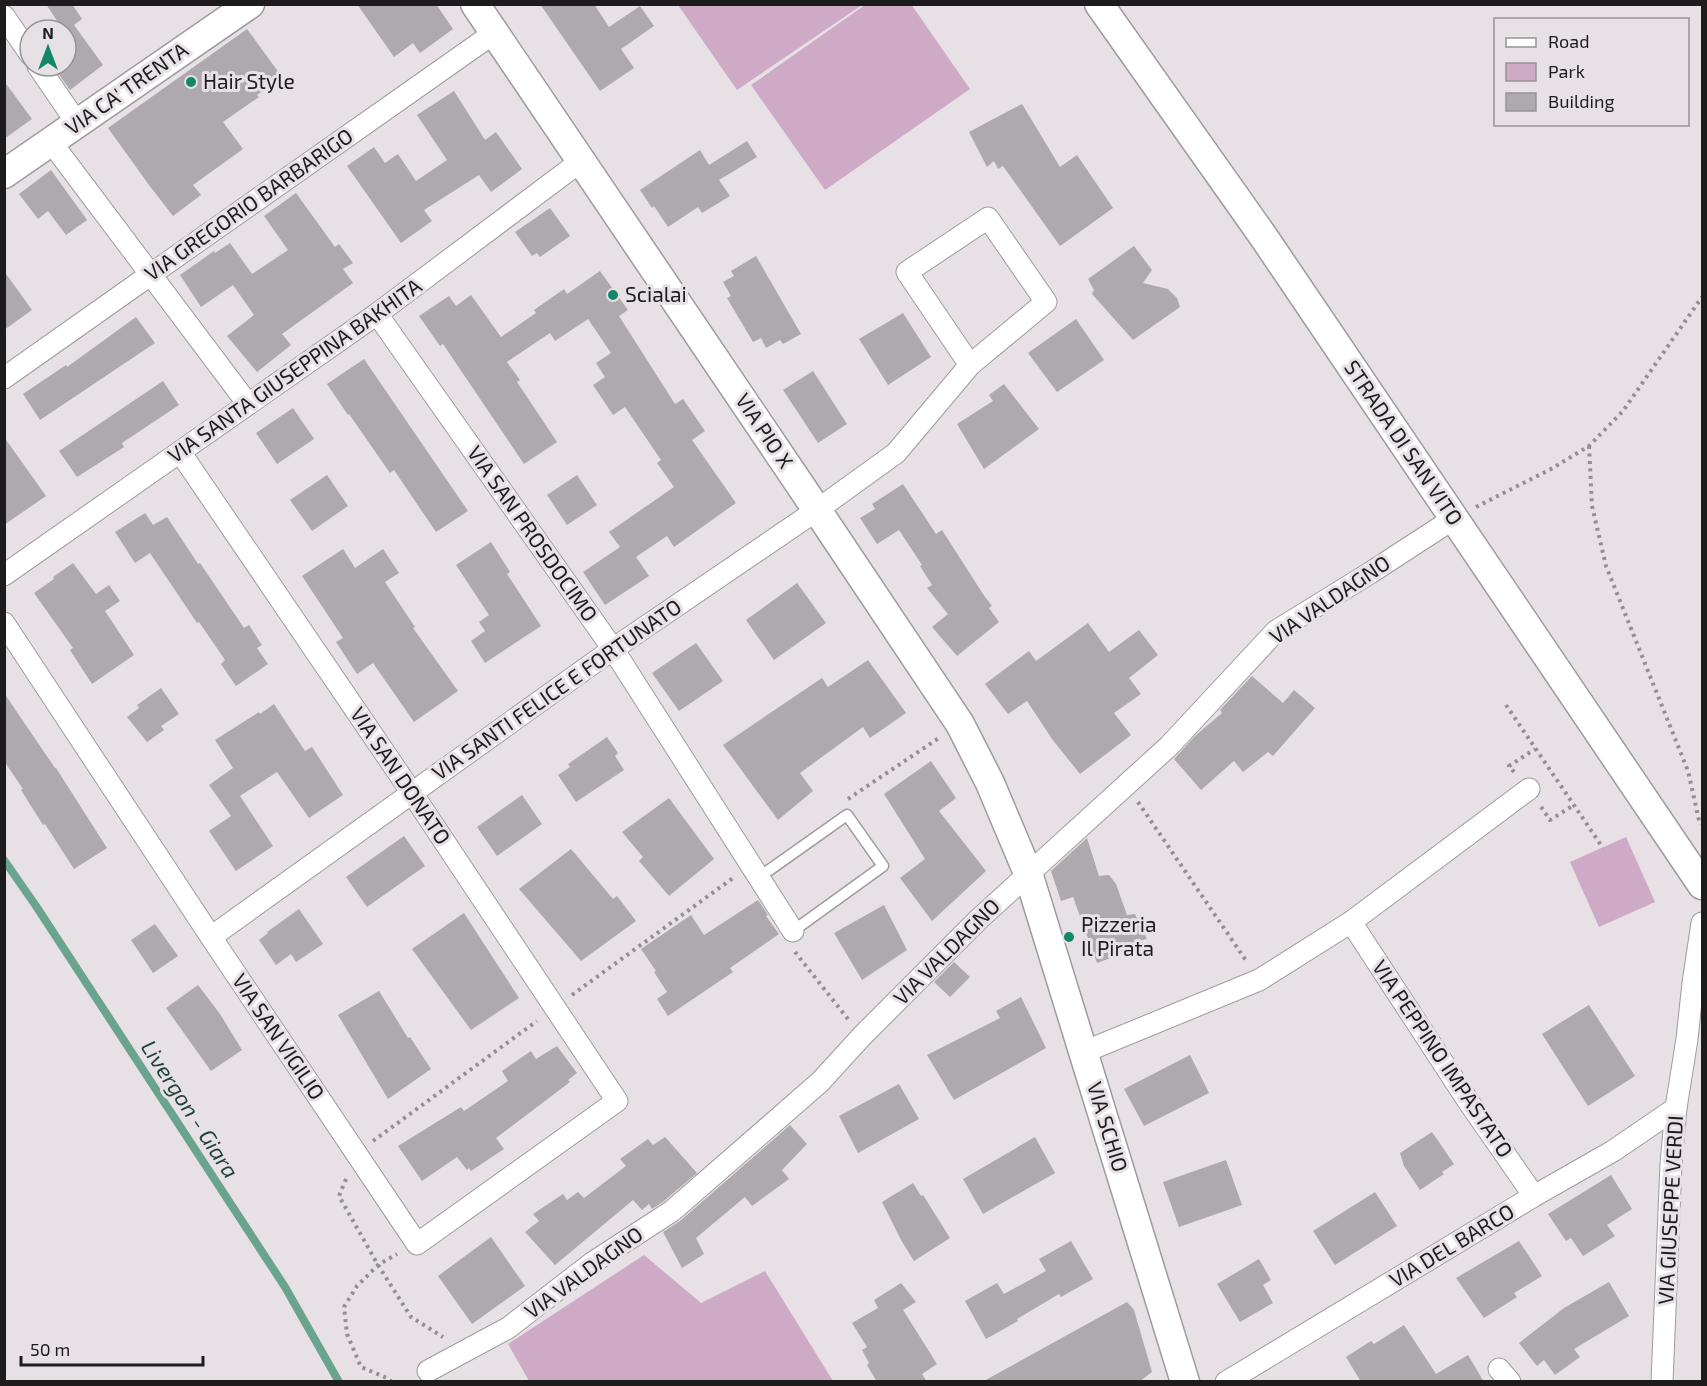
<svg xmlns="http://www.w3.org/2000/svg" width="1707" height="1386" font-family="'Exo 2',sans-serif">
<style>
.green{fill:#cfaac6}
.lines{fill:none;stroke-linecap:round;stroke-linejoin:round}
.stream{stroke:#6aa38e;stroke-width:8}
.building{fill:#aea9ad}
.lane-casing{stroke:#9f9a9e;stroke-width:13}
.street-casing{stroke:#9f9a9e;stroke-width:23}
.secondary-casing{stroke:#9f9a9e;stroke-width:31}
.path{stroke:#938f92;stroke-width:4;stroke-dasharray:3 4.5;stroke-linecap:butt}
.lane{stroke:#fff;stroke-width:10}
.street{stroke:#fff;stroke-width:21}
.secondary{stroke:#fff;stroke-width:28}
.poi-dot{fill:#128869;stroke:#e7e1e6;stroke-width:2}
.labels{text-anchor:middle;stroke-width:6;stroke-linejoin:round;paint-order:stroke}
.poi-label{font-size:21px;fill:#1d1b1c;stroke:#e7e1e6;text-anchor:start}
.street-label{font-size:21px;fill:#1d1b1c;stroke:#e7e1e6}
.water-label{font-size:22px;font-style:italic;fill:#1e4337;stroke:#e7e1e6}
</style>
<rect width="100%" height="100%" fill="#e7e1e6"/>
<g class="green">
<path d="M 911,4 L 970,89 L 825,190 L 751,85 L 865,5 Z"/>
<path d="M 678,5 L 862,5 L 737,90 Z"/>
<path d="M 1626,837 L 1655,902 L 1599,927 L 1570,862 Z"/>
<path d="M 644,1255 L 701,1303 L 765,1271 L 833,1381 L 529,1381 L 508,1344 Z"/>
</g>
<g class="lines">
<path class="stream" d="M 4,860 L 36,906 L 285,1287 L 339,1382"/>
</g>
<g class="building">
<path d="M 46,4 L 72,4 L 82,19 L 74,25 L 103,65 L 70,90 L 53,66 L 66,66 L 66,30 L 63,30 Z"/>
<path d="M 357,4 L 436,4 L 453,29 L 420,53 L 413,43 L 394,57 Z"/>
<path d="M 540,4 L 594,4 L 609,27 L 640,6 L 654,26 L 621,49 L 634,68 L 600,91 Z"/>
<path d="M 247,29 L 282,77 L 257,95 L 259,97 L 223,122 L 243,149 L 193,185 L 201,195 L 173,216 L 149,185 L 108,128 Z"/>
<path d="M 4,81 L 32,119 L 4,139 Z"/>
<path d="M 454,91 L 485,140 L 496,132 L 522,169 L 491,192 L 479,175 L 424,210 L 432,221 L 401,243 L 347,166 L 374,147 L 385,163 L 398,154 L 416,181 L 447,160 L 417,115 Z"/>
<path d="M 1022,104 L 1060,167 L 1077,155 L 1113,208 L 1060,246 L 1003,166 L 998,169 L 994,161 L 987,167 L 969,132 Z"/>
<path d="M 747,141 L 757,157 L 719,180 L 730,196 L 702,213 L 698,207 L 668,227 L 654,206 L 652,208 L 640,190 L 700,150 L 709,165 Z"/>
<path d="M 51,170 L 87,220 L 66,235 L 48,211 L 38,219 L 19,194 Z"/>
<path d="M 296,193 L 335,247 L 339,244 L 353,263 L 343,269 L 353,283 L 282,334 L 291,345 L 257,372 L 227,336 L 254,315 L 233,285 L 201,307 L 180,275 L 214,251 L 215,253 L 230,243 L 252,274 L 288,250 L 264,216 Z"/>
<path d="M 550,208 L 570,236 L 540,257 L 537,253 L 532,256 L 515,232 Z"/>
<path d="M 1134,246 L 1152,270 L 1143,283 L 1168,289 L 1177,298 L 1180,307 L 1133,340 L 1092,294 L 1094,290 L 1088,279 Z"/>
<path d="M 756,256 L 801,334 L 783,344 L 780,340 L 766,348 L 761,338 L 753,342 L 727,298 L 731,296 L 723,282 L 734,276 L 731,271 Z"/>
<path d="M 4,271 L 32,310 L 4,330 Z"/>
<path d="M 600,271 L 628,310 L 619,316 L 675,404 L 683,399 L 705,431 L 692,440 L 736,503 L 674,547 L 667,536 L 636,557 L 649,576 L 605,605 L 583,572 L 620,547 L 609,532 L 674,487 L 657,463 L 661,460 L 625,407 L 613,415 L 593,385 L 605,377 L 596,363 L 611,353 L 588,319 L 555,341 L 550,333 L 507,362 L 520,380 L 517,382 L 557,442 L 524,464 L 443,344 L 440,346 L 419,316 L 449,296 L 456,306 L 471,295 L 501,337 L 536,313 L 534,310 L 564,289 L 567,294 Z"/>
<path d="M 903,313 L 931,357 L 888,385 L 859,339 Z"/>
<path d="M 136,317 L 155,343 L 40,420 L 23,394 L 66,365 L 67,367 Z"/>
<path d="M 1076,319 L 1104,360 L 1057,392 L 1028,353 Z"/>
<path d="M 364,359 L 468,511 L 436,532 L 394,470 L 390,473 L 349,414 L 348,415 L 327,384 Z"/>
<path d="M 813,371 L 847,424 L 818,443 L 783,390 Z"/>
<path d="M 163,381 L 179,405 L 122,443 L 124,447 L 77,477 L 59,451 Z"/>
<path d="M 1004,384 L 1039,429 L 984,469 L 957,424 L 993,401 L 989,395 Z"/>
<path d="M 293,408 L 314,439 L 277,464 L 256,433 Z"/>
<path d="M 4,437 L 46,496 L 4,525 Z"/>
<path d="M 327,475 L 348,506 L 312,531 L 290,500 Z"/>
<path d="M 577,475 L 597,505 L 567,525 L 547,495 Z"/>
<path d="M 903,484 L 936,534 L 942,530 L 983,594 L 992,606 L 989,608 L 999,622 L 957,656 L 932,627 L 948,614 L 927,588 L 932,585 L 920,566 L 922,565 L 899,530 L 877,544 L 860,518 L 875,509 L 872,504 Z"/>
<path d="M 145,513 L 153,525 L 167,517 L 198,564 L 200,563 L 244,628 L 249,625 L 262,645 L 257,648 L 268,664 L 236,686 L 221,664 L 225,660 L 199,622 L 197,623 L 150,553 L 135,563 L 115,532 Z"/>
<path d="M 491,542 L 510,572 L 507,574 L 541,626 L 485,663 L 471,641 L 485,631 L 479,622 L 489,615 L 456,565 Z"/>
<path d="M 343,549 L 355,568 L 383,549 L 399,573 L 385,582 L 415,627 L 413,628 L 458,691 L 414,722 L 373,663 L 357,674 L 336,642 L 343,638 L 302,576 Z"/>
<path d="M 73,563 L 96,594 L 109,585 L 120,601 L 105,611 L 134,655 L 92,684 L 70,650 L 73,648 L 34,593 L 54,579 L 53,577 Z"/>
<path d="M 797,583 L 826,623 L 774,660 L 746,620 Z"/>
<path d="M 1088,623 L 1109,652 L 1139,630 L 1158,655 L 1129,678 L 1141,694 L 1114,713 L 1131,735 L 1080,774 L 1052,739 L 1027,701 L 1008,714 L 985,684 L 1029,651 L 1036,661 Z"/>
<path d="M 696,643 L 723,681 L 679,711 L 652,673 Z"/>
<path d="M 868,660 L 906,713 L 870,738 L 863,727 L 800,773 L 813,791 L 778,820 L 723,745 L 822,678 L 828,687 Z"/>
<path d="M 1252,676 L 1283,703 L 1294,690 L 1315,708 L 1273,756 L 1268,752 L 1243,772 L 1234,761 L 1201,790 L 1174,759 L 1195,736 L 1222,713 L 1220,710 Z"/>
<path d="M 161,688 L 179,714 L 161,726 L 164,730 L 147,742 L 127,717 L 139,708 L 137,705 Z"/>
<path d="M 4,693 L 55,768 L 56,768 L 107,848 L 74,869 L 45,824 L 43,825 L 21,790 L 23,789 L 4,761 Z"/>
<path d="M 274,704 L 305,751 L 312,747 L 343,795 L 309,818 L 277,772 L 240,796 L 273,846 L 236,871 L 209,831 L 231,816 L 209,785 L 233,768 L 215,740 L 259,712 L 260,714 Z"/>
<path d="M 607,737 L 618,753 L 615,756 L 624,770 L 576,802 L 558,775 L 570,767 L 568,764 Z"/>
<path d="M 931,761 L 956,798 L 939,811 L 986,871 L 932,921 L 900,878 L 925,859 L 884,794 Z"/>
<path d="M 522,795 L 542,824 L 497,856 L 477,827 Z"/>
<path d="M 669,798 L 714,859 L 669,896 L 639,861 L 643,857 L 622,832 Z"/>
<path d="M 404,836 L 425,866 L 367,907 L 346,877 Z"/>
<path d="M 1087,838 L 1099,876 L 1109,875 L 1116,884 L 1127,915 L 1135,914 L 1147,939 L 1128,944 L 1130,951 L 1097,963 L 1073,897 L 1061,901 L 1051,871 Z"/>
<path d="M 571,849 L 613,899 L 617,896 L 636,921 L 581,961 L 519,889 Z"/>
<path d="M 758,900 L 768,915 L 766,916 L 779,934 L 730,968 L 733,972 L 668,1016 L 657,999 L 667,992 L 654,972 L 656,971 L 641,949 L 691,915 L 704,935 Z"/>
<path d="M 884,905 L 907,950 L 862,980 L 834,933 Z"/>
<path d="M 299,909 L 323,944 L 296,962 L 291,954 L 276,965 L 259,940 L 268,933 L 267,932 Z"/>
<path d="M 464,913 L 519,998 L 471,1030 L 412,949 Z"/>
<path d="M 155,924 L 178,956 L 153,973 L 131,940 Z"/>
<path d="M 954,962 L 970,977 L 950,997 L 934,982 Z"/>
<path d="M 198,985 L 220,1014 L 242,1050 L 211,1071 L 166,1008 Z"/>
<path d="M 379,991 L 408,1038 L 410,1037 L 431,1069 L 388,1099 L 338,1015 Z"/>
<path d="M 1021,997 L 1046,1048 L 954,1100 L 927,1055 L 1000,1018 L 996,1011 Z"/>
<path d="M 1589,1005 L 1635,1076 L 1588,1106 L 1542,1034 Z"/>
<path d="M 557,1046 L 577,1073 L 568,1080 L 570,1082 L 496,1138 L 504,1149 L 471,1171 L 469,1168 L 467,1170 L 457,1157 L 422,1181 L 398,1146 L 461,1107 L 464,1111 L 508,1081 L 502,1071 L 531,1051 L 536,1059 Z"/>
<path d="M 1190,1055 L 1209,1093 L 1144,1126 L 1124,1089 Z"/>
<path d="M 899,1084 L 919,1119 L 858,1153 L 839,1116 Z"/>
<path d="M 790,1125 L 807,1144 L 782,1170 L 789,1179 L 752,1206 L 745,1197 L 696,1238 L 704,1254 L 682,1268 L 663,1232 L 680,1221 Z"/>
<path d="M 1432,1132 L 1454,1164 L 1442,1172 L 1444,1174 L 1420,1190 L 1404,1166 L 1400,1153 Z"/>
<path d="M 665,1137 L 697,1173 L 664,1201 L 652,1209 L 649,1204 L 642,1210 L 633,1200 L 555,1265 L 525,1232 L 539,1221 L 533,1214 L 563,1194 L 567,1200 L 578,1192 L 584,1198 L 626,1166 L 620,1159 L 648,1139 L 653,1145 Z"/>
<path d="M 1035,1137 L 1055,1173 L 983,1214 L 963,1179 Z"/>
<path d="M 1226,1160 L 1242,1205 L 1179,1227 L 1163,1182 Z"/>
<path d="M 1611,1175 L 1632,1209 L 1607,1225 L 1615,1236 L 1583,1256 L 1571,1238 L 1566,1241 L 1548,1214 Z"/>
<path d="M 913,1183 L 921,1196 L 923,1195 L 950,1238 L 914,1261 L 901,1240 L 882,1202 Z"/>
<path d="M 1375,1192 L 1397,1226 L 1335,1265 L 1313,1231 Z"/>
<path d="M 491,1237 L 525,1286 L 472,1324 L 438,1276 Z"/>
<path d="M 1071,1241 L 1093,1279 L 1061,1297 L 1059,1294 L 1017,1319 L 1018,1321 L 986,1339 L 965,1301 L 997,1283 L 1004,1294 L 1046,1271 L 1039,1259 Z"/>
<path d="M 1519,1241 L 1542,1276 L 1514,1293 L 1517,1297 L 1484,1318 L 1456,1278 Z"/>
<path d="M 1259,1259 L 1271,1280 L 1263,1285 L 1273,1303 L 1240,1322 L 1217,1284 Z"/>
<path d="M 1609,1282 L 1629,1316 L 1574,1349 L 1580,1357 L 1555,1375 L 1544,1360 L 1537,1366 L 1519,1343 L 1564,1308 Z"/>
<path d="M 901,1283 L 916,1302 L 903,1310 L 937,1364 L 922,1374 L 927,1382 L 877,1382 L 867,1365 L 869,1363 L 862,1350 L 867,1347 L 852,1323 L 878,1308 L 874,1300 Z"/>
<path d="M 1127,1302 L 1134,1310 L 1152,1372 L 1139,1382 L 982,1382 Z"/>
<path d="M 1404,1325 L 1436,1374 L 1468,1355 L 1484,1382 L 1361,1382 L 1346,1357 L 1371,1341 L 1374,1344 Z"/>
</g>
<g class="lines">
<defs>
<path id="lane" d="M 758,878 L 847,815 L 883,866 L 793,931"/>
<g id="street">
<path d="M 4,16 L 30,54"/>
<path d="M 38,66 L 77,123"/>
<path d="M 51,142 L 248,404"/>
<path d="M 377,314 L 613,649 L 793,931"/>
<path d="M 4,378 L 150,275 L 494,33"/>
<path d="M 4,575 L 377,314 L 581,161"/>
<path d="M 4,623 L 211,937 L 417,1244 L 617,1101 L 412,793 L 180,452"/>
<path d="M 1351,922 L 1468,1101 L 1534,1196"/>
<path d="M 211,937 L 613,649 L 817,510 L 896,453 L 970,365 L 1046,302 L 988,218 L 907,272 L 970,365"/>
<path d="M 1084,1052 L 1259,980 L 1351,922 L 1529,789"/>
<path d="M 1499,1369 L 1510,1382"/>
<path d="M 428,1371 L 508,1328 L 592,1263 L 672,1211 L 820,1082 L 863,1035 L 979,919 L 1169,746 L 1276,631 L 1370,573 L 1453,519"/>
<path d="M 1226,1382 L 1534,1196 L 1613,1151 L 1676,1108"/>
<path d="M 1662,1382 L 1671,1164 L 1676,1108 L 1687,1039 L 1693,983 L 1702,923"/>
</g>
<g id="secondary">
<path d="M 475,4 L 817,510 L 960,724 L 990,783 L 1028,873 L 1185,1382"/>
<path d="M 1099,4 L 1263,236 L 1702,885"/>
<path d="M 4,174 L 250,4"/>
</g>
</defs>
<use href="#lane" class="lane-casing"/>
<use href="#street" class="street-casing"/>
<use href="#secondary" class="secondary-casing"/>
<g class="path">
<path d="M 1589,446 L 1592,506 L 1606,566 L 1688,771 L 1700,825"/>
<path d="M 1476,507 L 1551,469 L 1589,446 L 1623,411 L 1702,297"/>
<path d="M 1506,705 L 1603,848"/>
<path d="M 1514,772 L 1509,766 L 1535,749"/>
<path d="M 848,799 L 939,738"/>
<path d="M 1138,802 L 1247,962"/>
<path d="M 1541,807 L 1550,820 L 1574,805"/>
<path d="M 795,952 L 848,1019"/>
<path d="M 572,995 L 733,878"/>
<path d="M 373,1141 L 537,1021"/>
<path d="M 346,1179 L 339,1196 L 378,1265 L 411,1317 L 443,1337"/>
<path d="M 392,1382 L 387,1378 L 361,1367 L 347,1334 L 344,1307 L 357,1286 L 378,1265 L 397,1254"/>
</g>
<use href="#lane" class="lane"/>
<use href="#street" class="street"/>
<use href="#secondary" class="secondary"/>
</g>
<g class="poi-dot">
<circle cx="191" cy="82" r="6"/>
<circle cx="613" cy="295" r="6"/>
<circle cx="1069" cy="937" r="6"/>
</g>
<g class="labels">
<g class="poi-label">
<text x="203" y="89">Hair Style</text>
<text x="625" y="302">Scialai</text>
<text x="1081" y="932">Pizzeria<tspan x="1081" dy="24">Il Pirata</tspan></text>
</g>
<g class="street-label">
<text transform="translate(127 89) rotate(-35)" y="7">VIA CA' TRENTA</text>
<text transform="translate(249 205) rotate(-35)" y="7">VIA GREGORIO BARBARIGO</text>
<text transform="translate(295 371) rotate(-35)" y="7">VIA SANTA GIUSEPPINA BAKHITA</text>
<text transform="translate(764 431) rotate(56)" y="7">VIA PIO X</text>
<text transform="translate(1403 443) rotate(56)" y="7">STRADA DI SAN VITO</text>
<text transform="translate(532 534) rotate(55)" y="7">VIA SAN PROSDOCIMO</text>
<text transform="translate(1330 600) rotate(-34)" y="7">VIA VALDAGNO</text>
<text transform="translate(557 690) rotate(-35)" y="7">VIA SANTI FELICE E FORTUNATO</text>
<text transform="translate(400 776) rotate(56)" y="7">VIA SAN DONATO</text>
<text transform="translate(947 952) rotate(-45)" y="7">VIA VALDAGNO</text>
<text transform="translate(278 1037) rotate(56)" y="7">VIA SAN VIGILIO</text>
<text transform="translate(1442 1059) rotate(56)" y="7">VIA PEPPINO IMPASTATO</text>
<text transform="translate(1107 1127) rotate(73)" y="7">VIA SCHIO</text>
<text transform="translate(1671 1210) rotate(-87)" y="7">VIA GIUSEPPE VERDI</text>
<text transform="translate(1452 1246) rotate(-31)" y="7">VIA DEL BARCO</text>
<text transform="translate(584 1273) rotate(-36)" y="7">VIA VALDAGNO</text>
</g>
<g class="water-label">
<text transform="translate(190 1109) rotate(57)" y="8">Livergon - Giara</text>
</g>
</g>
<rect width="1707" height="1386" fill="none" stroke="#1d1b1c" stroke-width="12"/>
<rect x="1494" y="18" width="195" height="108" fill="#e7e1e6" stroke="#969295" stroke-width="1.5"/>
<rect x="1506" y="38" width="30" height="9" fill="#ffffff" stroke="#969295" stroke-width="1.5"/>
<text x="1548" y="48" font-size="18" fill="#1d1b1c">Road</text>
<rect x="1506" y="63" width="30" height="18" fill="#cfaac6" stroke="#969295" stroke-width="1.5"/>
<text x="1548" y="78" font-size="18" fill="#1d1b1c">Park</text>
<rect x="1506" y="93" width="30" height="18" fill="#aea9ad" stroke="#969295" stroke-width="1.5"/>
<text x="1548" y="108" font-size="18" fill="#1d1b1c">Building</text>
<g transform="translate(48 48)"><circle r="28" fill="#e7e1e6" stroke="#969295" stroke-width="1.5"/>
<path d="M0-4.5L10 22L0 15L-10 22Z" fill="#128869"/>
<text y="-9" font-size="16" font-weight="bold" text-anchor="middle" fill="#1d1b1c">N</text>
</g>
<path d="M21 1356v9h182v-9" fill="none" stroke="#1d1b1c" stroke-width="3"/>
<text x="30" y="1356" font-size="18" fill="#1d1b1c" stroke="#e7e1e6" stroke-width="4.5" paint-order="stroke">50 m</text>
</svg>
